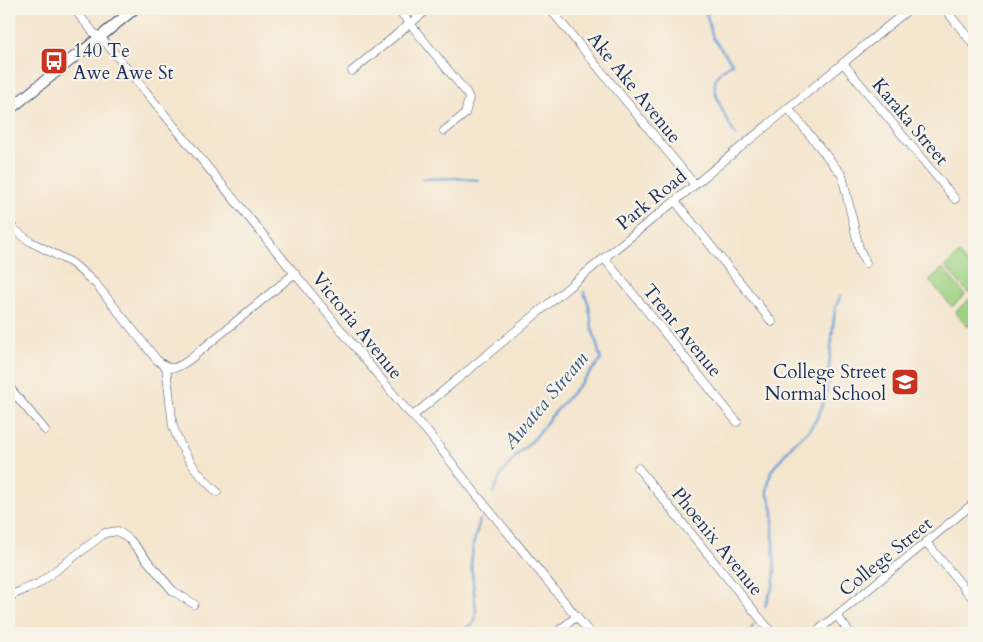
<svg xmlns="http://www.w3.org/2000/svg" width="983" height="642" font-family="Cardo,serif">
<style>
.green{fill:#9ed283;stroke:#5c8070}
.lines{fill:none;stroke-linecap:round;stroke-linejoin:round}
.stream{stroke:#649ed4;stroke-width:2.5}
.minor-casing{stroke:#3c4a6f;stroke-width:9}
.major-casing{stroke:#3c4a6f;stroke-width:12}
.minor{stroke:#fff;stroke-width:8}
.major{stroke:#fff;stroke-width:10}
.labels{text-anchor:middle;stroke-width:4.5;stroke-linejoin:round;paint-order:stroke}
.poi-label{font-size:19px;fill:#1b2f5e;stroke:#f7f3e8;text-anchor:start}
.street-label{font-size:19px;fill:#1b2f5e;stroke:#f7f3e8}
.water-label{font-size:20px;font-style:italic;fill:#355687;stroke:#f7f3e8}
</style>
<rect width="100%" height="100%" fill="#f7f3e8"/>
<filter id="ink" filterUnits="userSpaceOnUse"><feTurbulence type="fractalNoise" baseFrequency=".02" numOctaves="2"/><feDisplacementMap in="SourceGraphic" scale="10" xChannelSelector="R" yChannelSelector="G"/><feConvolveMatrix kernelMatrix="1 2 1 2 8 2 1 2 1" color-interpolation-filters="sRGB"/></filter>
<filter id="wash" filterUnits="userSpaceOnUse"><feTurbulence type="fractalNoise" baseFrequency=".0096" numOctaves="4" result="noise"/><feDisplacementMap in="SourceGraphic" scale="20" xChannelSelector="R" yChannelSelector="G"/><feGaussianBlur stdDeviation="1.12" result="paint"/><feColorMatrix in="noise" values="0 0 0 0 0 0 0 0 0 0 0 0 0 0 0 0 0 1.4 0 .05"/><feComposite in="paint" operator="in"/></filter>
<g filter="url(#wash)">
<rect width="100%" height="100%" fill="#f4e5cd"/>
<g class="green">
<path d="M 959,254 L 974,272 L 974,288 L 968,293 L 945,266 Z"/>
<path d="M 943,268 L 965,295 L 952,307 L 929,280 Z"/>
<path d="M 974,295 L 974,321 L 968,327 L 955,312 Z"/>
</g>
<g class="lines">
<g class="stream">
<path d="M 705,9 L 713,38 L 732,63 C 727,67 720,71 717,76 C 708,89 729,124 736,136"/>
<path d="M 422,179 L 457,178 L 478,180"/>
<path d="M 493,493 L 500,476 L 507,467 L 521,451 L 535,438 L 549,419 L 601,360 L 592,327 L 589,306 L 584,292"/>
<path d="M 765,606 L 773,586 L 775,572 L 773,540 L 773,511 L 767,491 L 771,471 L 793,444 L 808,431 L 818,417 L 826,395 L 835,309 L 841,295"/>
<path d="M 467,633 L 467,628 L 475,621 L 476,610 L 471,564 L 473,545 L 480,520"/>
<path d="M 749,633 L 753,626"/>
</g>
</g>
</g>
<g filter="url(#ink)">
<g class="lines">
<defs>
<g id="minor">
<path d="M 74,9 L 93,32 L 106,43 L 404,407 L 426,430 L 476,494 L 590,633"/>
<path d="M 398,9 L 466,92 L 469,98 L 465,114 L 444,131"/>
<path d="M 550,9 L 695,185"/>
<path d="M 945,9 L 974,45"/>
<path d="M 843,63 L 955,199"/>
<path d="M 352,71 L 428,9"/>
<path d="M 788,108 L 842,175 L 859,248 L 866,263"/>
<path d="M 675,201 L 772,322"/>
<path d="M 9,224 L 15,230 L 31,242 L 72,263 L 96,284 L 157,360 C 170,371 175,370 189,360 L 295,273"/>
<path d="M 604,258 L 737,422"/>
<path d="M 166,367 L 173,426 C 181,451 197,474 217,492"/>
<path d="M 9,387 L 45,430"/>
<path d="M 414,415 L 604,258 L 675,201 L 909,9"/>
<path d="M 638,468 L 772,633"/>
<path d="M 927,543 L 974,600"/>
<path d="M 9,599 L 14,594 L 38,584 L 105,533 L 118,531 L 130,540 L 173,591 L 194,604"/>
<path d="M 837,616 L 850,633"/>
<path d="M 556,633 L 577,616"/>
<path d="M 815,633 L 974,503"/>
</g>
<path id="major" d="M 9,110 L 78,54 L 88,47 L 134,9"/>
</defs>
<use href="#minor" class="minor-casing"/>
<use href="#major" class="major-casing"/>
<use href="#minor" class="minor"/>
<use href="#major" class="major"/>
</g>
</g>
<defs>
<symbol id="bus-square" viewBox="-11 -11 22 22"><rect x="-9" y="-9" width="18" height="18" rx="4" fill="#c8321e" stroke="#f7f3e8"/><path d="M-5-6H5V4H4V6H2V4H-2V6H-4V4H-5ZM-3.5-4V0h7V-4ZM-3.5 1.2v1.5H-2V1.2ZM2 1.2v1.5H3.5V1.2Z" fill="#fff"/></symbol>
<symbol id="school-square" viewBox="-11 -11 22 22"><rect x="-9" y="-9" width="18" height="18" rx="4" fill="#c8321e" stroke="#f7f3e8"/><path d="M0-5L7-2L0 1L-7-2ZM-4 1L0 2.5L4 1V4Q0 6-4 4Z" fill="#fff"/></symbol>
</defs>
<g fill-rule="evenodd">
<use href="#bus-square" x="38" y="45" width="32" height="32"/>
<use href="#school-square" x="889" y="366" width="32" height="32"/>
</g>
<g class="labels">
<g class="poi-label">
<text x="73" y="57">140 Te<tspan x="73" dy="22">Awe Awe St</tspan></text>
<text x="886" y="378" text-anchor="end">College Street<tspan x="886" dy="22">Normal School</tspan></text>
</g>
<g class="street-label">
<text transform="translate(635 87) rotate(51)" y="7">Ake Ake Avenue</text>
<text transform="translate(911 121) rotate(50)" y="7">Karaka Street</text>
<text transform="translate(651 199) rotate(-39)" y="7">Park Road</text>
<text transform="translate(358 325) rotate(51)" y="7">Victoria Avenue</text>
<text transform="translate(683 330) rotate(51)" y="7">Trent Avenue</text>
<text transform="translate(718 541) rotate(51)" y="7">Phoenix Avenue</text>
<text transform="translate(885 556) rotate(-39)" y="7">College Street</text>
</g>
<g class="water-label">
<text transform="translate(545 400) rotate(-50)" y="7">Awatea Stream</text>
</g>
</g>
<rect width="983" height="642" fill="none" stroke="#f7f3e8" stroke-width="30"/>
</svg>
